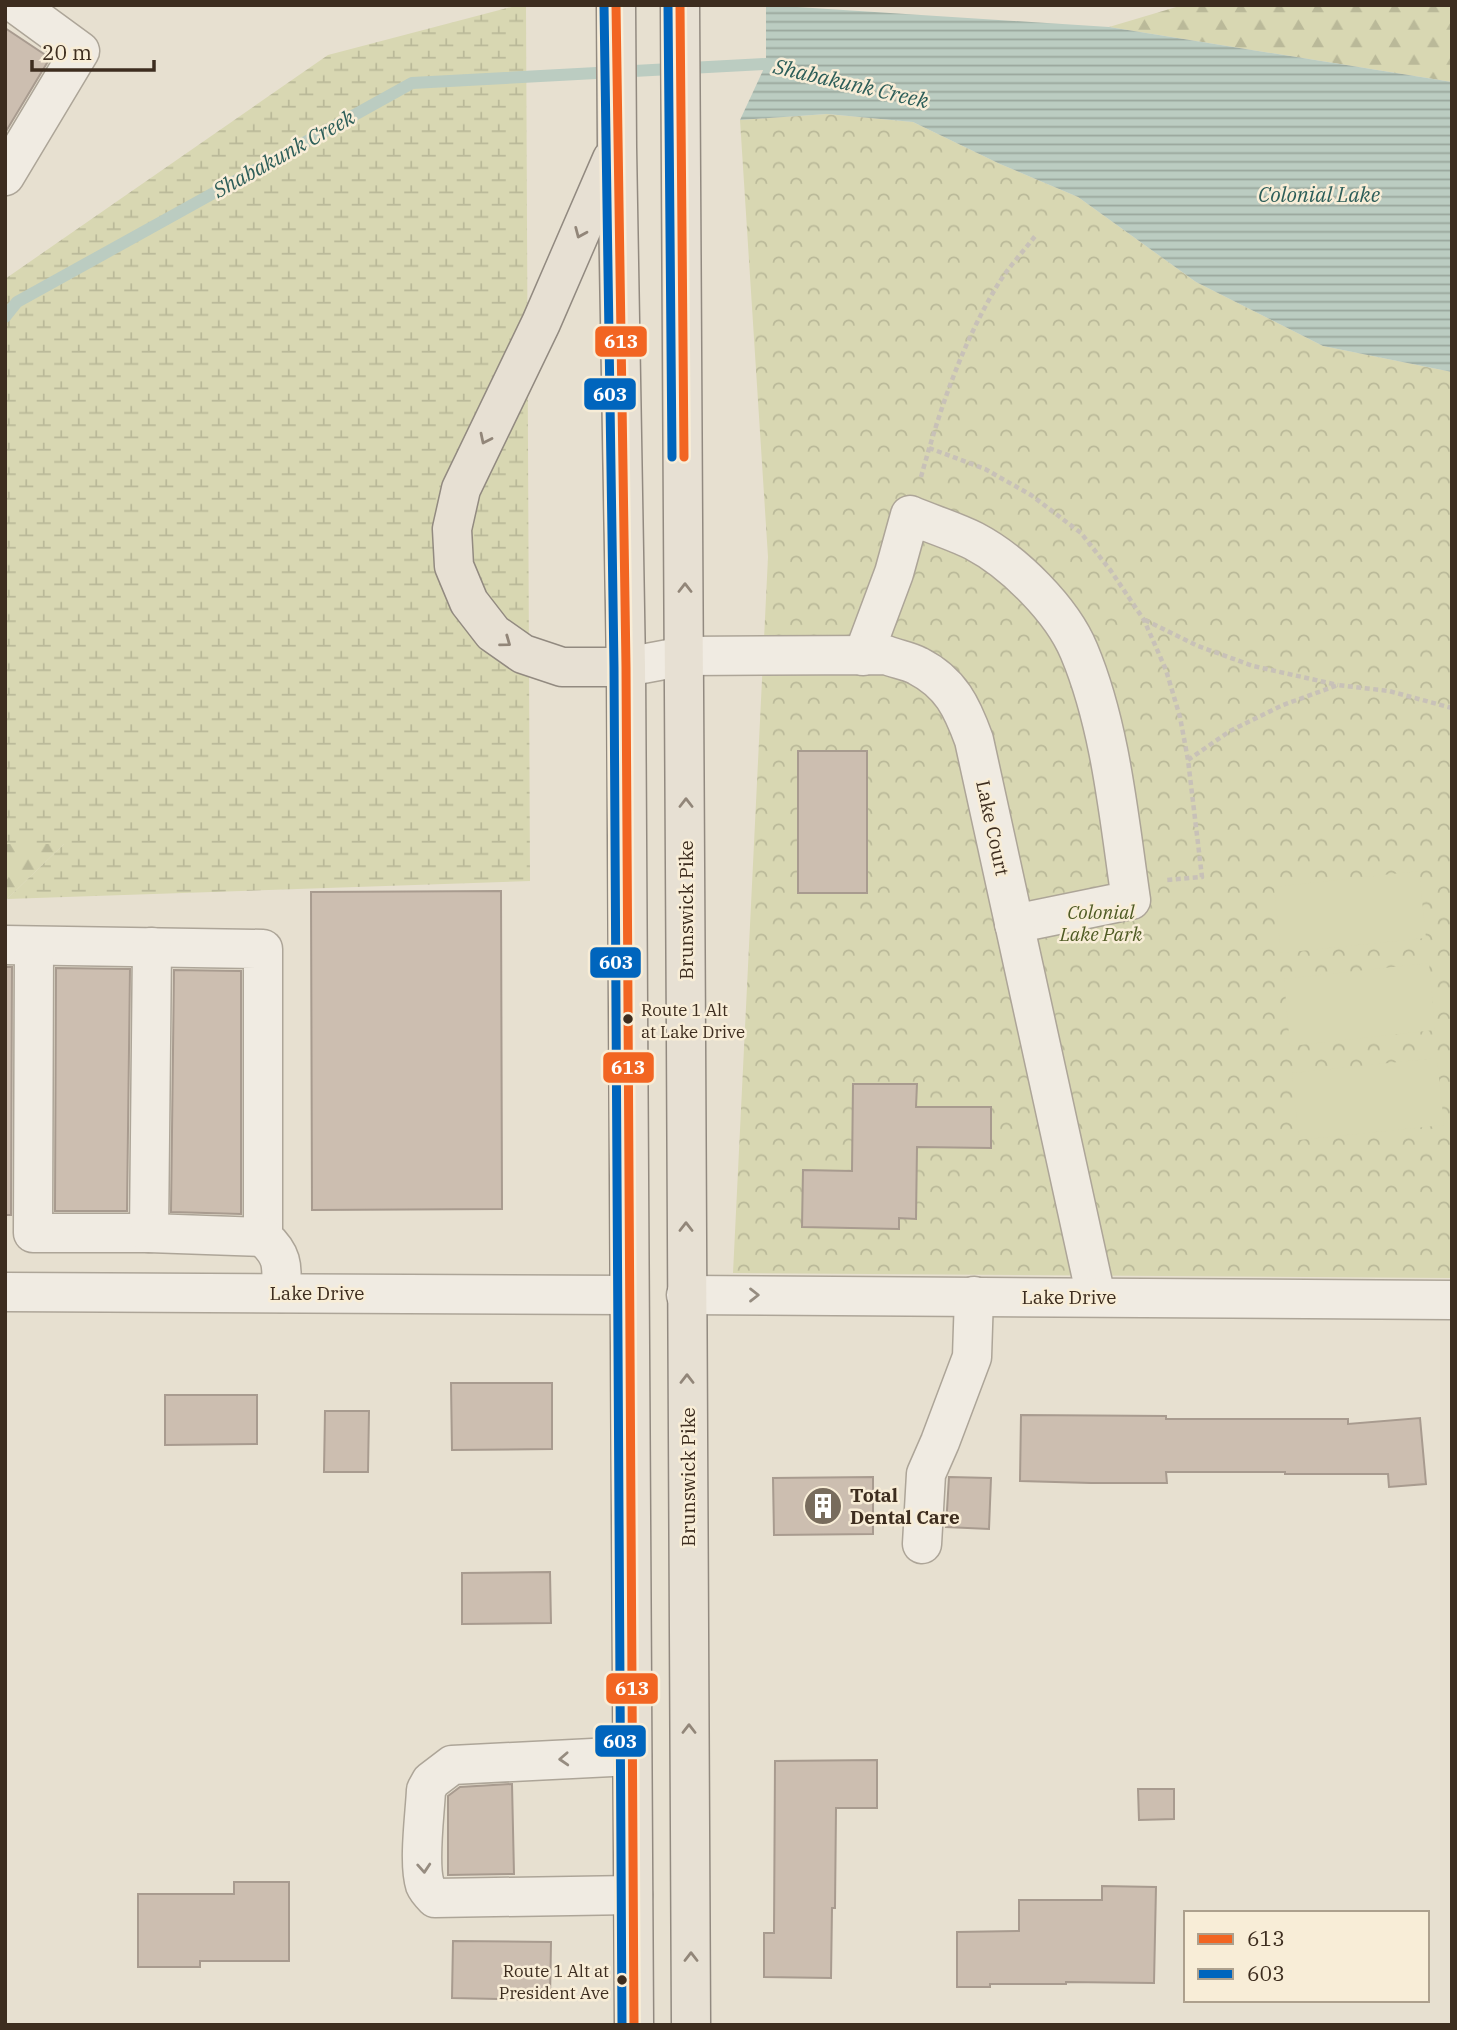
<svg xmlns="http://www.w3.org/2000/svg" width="1457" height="2030" font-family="'IBM Plex Serif',serif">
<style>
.forest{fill:url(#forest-firs)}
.wetland{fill:url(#wetland-marsh)}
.park{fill:url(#park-crowns)}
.pitch{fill:#d8d7b2}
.water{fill:url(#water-rules)}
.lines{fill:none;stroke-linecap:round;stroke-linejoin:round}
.stream{stroke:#bbccc1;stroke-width:12}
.building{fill:#ccbeb0;stroke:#a89b8f;stroke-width:2}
.minor-casing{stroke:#ada598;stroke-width:41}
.major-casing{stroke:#928a80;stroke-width:41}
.path{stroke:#c8c1b8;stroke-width:4.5;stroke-dasharray:5 3.5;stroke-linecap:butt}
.minor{stroke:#f0ebe2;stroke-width:38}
.major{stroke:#e7e0d3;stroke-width:38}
.bus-1-casing{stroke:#f8edd7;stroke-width:14}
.bus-2-casing{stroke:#f8edd7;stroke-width:14}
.bus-1{stroke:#f26522;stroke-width:9}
.bus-2{stroke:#0065bd;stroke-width:9}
.oneway{stroke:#928679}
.oneway2{stroke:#968c80}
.bus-dot{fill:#3d2d1f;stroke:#f8edd7;stroke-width:2.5}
.labels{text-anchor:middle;stroke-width:5;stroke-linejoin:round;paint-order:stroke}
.bus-label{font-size:17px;fill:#3d2d1f;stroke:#f8edd7;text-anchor:start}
.street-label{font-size:19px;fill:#3d2d1f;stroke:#f8edd7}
.park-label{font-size:19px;font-style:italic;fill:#4f5b24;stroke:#f8edd7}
.poi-label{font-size:19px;font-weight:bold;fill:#3d2d1f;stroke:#f8edd7;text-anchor:start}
.water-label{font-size:21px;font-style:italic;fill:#2d5e59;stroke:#f8edd7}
.line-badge{stroke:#f8edd7;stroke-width:2.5}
.badge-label{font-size:19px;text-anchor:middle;font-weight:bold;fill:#fff}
</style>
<defs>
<pattern id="forest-firs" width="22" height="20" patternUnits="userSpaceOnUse" patternTransform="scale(1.75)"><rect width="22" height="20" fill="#d8d7b2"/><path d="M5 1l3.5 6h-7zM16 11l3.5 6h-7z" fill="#bab999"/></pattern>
<pattern id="wetland-marsh" width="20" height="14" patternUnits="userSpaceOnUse" patternTransform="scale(1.75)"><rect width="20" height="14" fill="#d8d7b2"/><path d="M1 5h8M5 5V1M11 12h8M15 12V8" fill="none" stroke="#bab999"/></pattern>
<pattern id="park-crowns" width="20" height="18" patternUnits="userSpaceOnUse" patternTransform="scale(1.75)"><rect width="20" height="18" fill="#d8d7b2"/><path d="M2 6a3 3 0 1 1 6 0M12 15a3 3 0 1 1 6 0" fill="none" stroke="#bab999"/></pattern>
<pattern id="water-rules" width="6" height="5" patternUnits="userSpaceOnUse" patternTransform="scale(1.75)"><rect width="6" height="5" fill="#bbccc1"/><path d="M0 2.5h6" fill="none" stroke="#99a69c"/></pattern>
</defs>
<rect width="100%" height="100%" fill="#e7e0d0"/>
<g class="forest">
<path d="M 1183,5 L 1452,5 L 1452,82 L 1109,27 Z"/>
<path d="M 65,843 L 7,899 L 5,899 L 5,844 Z"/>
</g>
<path class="wetland" d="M 519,5 L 526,5 L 530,881 L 7,899 L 64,844 L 5,844 L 5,279 L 328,55 Z"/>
<path class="park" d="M 827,114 L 913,122 L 1000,164 L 1078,197 L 1196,282 L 1323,346 L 1452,372 L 1452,1278 L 733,1273 L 768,557 L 740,120 Z"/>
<g class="pitch">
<path d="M 1419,871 L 1426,938 L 1281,953 L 1274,887 Z"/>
<path d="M 1429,963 L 1435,1030 L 1290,1046 L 1284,979 Z"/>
<path d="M 1437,1058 L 1444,1125 L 1299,1140 L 1292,1073 Z"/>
</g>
<path class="water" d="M 766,5 L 1109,27 L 1452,82 L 1452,372 L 1323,346 L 1196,282 L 1078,197 L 1000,164 L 913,122 L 827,114 L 740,120 L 766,64 Z"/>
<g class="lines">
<path class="stream" d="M 5,317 L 17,302 L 412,83 L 766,64 L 780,67"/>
</g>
<g class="building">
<path d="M 5,28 L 50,58 L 5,133 Z"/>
<rect x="798" y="751" width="69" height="142"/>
<path d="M 501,891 L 502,1209 L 312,1210 L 311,892 Z"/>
<path d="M 5,967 L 12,967 L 11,1215 L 5,1215 Z"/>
<path d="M 56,968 L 130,969 L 127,1211 L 55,1211 Z"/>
<path d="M 174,970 L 241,971 L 241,1214 L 171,1212 Z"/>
<path d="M 853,1084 L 917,1084 L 916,1107 L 991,1107 L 991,1148 L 917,1147 L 916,1219 L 899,1218 L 899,1229 L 802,1227 L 803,1170 L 852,1171 Z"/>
<path d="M 451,1383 L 552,1383 L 552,1449 L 452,1450 Z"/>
<path d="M 165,1395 L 257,1395 L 257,1444 L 165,1445 Z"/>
<path d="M 325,1411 L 369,1411 L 368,1472 L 324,1472 Z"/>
<path d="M 1021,1415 L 1166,1416 L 1166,1419 L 1348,1419 L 1348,1424 L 1420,1418 L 1426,1484 L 1389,1487 L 1388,1474 L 1285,1474 L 1285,1472 L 1166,1472 L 1167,1483 L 1091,1483 L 1020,1481 Z"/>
<path d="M 873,1477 L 873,1534 L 774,1535 L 773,1478 Z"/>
<path d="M 949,1477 L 991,1478 L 989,1529 L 946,1527 Z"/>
<path d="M 550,1572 L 551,1623 L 462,1624 L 462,1573 Z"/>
<path d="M 877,1760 L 877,1808 L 836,1808 L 835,1908 L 832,1908 L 831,1978 L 764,1977 L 764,1933 L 774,1933 L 775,1761 Z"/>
<path d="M 512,1784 L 514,1874 L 448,1875 L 448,1796 L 460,1787 Z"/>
<path d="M 1138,1789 L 1174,1789 L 1174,1819 L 1139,1820 Z"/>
<path d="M 234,1882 L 289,1882 L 289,1961 L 200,1961 L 200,1967 L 138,1967 L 138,1894 L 234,1894 Z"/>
<path d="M 1102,1886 L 1156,1887 L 1154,1983 L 1066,1982 L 1066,1984 L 990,1984 L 990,1987 L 957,1987 L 957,1932 L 1019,1931 L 1019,1900 L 1102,1900 Z"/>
<path d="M 453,1941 L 551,1942 L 550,2000 L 452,1998 Z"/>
</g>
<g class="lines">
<defs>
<g id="minor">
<path d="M 5,176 L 80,51 L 17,5"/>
<path d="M 863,656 L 894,573 L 910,515 C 931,524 954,531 974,541 C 1014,562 1062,610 1079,651 C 1111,727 1119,819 1131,900 L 1014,924"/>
<path d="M 626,667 L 685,656 L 886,655 C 896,659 909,661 918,666 C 951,683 962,707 974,740 L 1096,1297"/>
<path d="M 5,945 L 263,949 L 263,1237 C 284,1256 282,1266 281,1293"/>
<path d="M 34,946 L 33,1233 L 149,1233 L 152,947"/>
<path d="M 149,1233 L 263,1237"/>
<path d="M 5,1292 L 629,1295"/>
<path d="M 686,1295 L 1452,1300"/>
<path d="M 922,1544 L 926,1474 L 940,1442 L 972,1357 L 974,1296"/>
<path d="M 632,1756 L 452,1765 L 431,1781 L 426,1790 C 425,1814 418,1863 425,1885 C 427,1890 431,1894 435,1898 L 633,1895"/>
</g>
<g id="major">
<path d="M 616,5 L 617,147 L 626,667 L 634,2025"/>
<path d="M 680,5 C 686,678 686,1352 691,2025"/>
<path d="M 612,159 L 541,323 L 461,489 L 452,529 L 454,566 L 469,602 L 493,633 L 523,654 L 562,667 L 626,667"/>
</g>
</defs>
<use href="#minor" class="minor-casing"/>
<use href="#major" class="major-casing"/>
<g class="path">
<path d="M 929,448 L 985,469 L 1031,495 L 1081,533 L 1111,571 L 1144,620 L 1166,670 L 1180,717 L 1188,760 L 1202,877 L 1166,880"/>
<path d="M 921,477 C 939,412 960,349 994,291 C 1005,271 1022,253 1036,235"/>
<path d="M 1145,620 L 1198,646 L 1253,666 L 1338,685"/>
<path d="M 1188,760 L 1230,731 L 1283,705 L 1338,685 L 1389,691 L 1452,708"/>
</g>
<use href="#minor" class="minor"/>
<use href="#major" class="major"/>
<defs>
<g id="bus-1">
<path d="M 616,5 L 626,667 L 634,2025"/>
<path d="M 680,5 L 684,457"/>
</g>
<g id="bus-2">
<path d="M 604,5 L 614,667 L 622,2025"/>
<path d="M 668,5 L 672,457"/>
</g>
</defs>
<use href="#bus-1" class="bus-1-casing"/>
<use href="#bus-2" class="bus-2-casing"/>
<use href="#bus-1" class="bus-1"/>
<use href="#bus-2" class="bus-2"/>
</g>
<defs><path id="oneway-chevron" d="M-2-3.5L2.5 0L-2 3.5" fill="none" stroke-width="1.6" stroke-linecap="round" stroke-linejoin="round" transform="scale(1.75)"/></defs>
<g class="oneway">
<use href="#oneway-chevron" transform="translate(580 233) rotate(113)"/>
<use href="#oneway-chevron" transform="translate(485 439) rotate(116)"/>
<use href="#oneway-chevron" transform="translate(685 588) rotate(-90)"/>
<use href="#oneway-chevron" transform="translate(506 642) rotate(36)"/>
<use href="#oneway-chevron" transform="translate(686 803) rotate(-90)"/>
<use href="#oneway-chevron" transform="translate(686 1227) rotate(-90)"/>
<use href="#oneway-chevron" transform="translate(687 1379) rotate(-90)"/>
<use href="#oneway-chevron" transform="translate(689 1729) rotate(-90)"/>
<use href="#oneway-chevron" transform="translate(691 1957) rotate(-90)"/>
</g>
<g class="oneway2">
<use href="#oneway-chevron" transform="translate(754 1295)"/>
<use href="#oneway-chevron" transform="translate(564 1759) rotate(177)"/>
<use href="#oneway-chevron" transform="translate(424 1868) rotate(86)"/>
</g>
<defs>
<symbol id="building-disc" viewBox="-11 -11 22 22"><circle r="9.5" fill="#786c5d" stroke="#f8edd7"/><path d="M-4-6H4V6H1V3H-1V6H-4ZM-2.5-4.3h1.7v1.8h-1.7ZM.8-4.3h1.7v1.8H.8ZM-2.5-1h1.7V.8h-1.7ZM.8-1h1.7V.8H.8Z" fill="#fff"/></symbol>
</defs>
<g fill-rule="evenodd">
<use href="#building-disc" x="801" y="1484" width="44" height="44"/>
</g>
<g class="bus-dot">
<circle cx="628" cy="1019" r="6"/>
<circle cx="622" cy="1980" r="6"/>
</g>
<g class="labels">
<g class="bus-label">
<text x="641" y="1016">Route 1 Alt<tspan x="641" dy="22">at Lake Drive</tspan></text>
<text x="609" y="1977" text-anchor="end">Route 1 Alt at<tspan x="609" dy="22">President Ave</tspan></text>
</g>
<g class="street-label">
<text transform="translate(993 828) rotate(78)" y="7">Lake Court</text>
<text transform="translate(686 910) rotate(-90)" y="7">Brunswick Pike</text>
<text x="317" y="1300">Lake Drive</text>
<text x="1069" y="1304">Lake Drive</text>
<text transform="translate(688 1477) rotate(-90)" y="7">Brunswick Pike</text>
</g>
<g class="park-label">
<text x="1101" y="919">Colonial<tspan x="1101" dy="22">Lake Park</tspan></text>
</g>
<g class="poi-label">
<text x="850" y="1502">Total<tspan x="850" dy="22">Dental Care</tspan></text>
</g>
<g class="water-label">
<text transform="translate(851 84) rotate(13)" y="7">Shabakunk Creek</text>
<text transform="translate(284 154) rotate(-29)" y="7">Shabakunk Creek</text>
<text x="1319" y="202">Colonial Lake</text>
</g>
</g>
<g class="line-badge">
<rect x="594" y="325" width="54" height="33" rx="7" fill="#f26522"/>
<rect x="583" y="377" width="54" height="34" rx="7" fill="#0065bd"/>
<rect x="589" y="946" width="53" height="33" rx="7" fill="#0065bd"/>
<rect x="602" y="1051" width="53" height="33" rx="7" fill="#f26522"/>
<rect x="605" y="1672" width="54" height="33" rx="7" fill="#f26522"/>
<rect x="594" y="1724" width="53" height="34" rx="7" fill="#0065bd"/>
</g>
<g class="badge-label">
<text x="621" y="348">613</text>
<text x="610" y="401">603</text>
<text x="616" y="969">603</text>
<text x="628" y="1074">613</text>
<text x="632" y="1695">613</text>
<text x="620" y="1748">603</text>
</g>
<rect width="1457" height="2030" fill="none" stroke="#3d2d1f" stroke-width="14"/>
<rect x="1184" y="1911" width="245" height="91" fill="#f8edd7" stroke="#ada08d" stroke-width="2"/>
<rect x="1198" y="1934" width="35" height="10" fill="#f26522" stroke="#ada08d" stroke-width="2"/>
<text x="1247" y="1946" font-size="21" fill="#3d2d1f">613</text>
<rect x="1198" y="1969" width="35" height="10" fill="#0065bd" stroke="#ada08d" stroke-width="2"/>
<text x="1247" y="1981" font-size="21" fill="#3d2d1f">603</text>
<path d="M32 60v10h122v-10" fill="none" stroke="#3d2d1f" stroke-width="3.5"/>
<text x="42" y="60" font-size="21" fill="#3d2d1f" stroke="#f8edd7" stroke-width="5" paint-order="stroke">20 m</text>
</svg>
